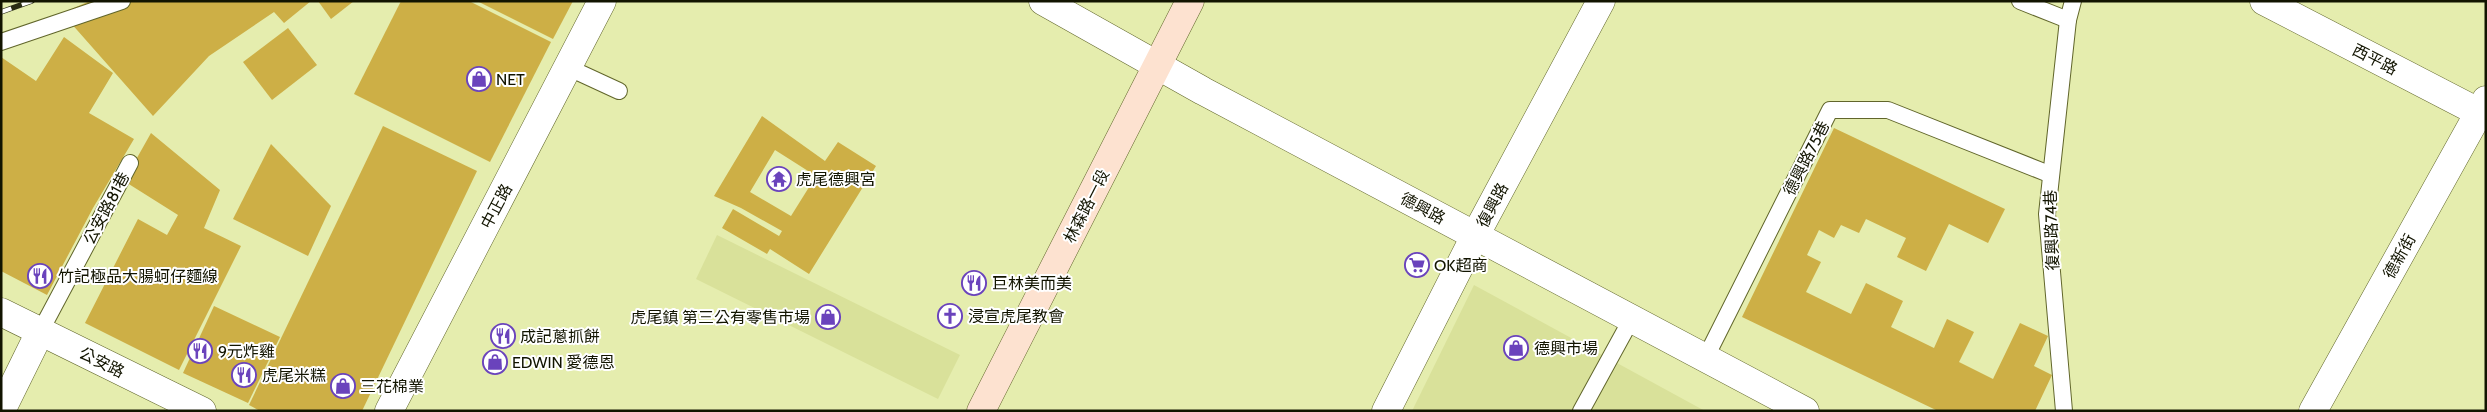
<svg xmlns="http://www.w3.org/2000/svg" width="2487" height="412" font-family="Cabin,'Noto Sans TC',sans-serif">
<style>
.built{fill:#d9e19a}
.building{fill:#cdaf46;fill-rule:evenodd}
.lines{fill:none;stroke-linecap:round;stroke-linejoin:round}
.service-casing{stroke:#61662b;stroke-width:18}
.minor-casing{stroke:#61662b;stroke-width:29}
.secondary-casing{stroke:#61662b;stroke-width:29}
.service{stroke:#fff;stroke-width:16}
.minor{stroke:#fff;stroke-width:28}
.secondary{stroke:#fde2d0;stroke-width:28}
.rail-casing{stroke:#2a2c13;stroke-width:5.5}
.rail{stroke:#fff;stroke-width:4;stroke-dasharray:11;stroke-linecap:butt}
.labels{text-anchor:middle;stroke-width:4;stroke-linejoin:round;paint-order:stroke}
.street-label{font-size:16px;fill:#121400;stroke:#fff}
.poi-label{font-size:16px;fill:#121400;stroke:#fff;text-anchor:start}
</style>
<rect width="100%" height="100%" fill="#e5edae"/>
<g class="built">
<path d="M 717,235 L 960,355 L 938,399 L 696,279 Z"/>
<path d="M 1474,285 L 1705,411 L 1412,411 Z"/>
</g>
<g class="building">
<path d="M 90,1 L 311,1 L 284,23 L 274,12 L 209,56 L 153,116 L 62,13 Z"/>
<path d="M 318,1 L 354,1 L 331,19 Z"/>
<path d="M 401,1 L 469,1 L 551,42 L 490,162 L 354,94 Z"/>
<path d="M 477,1 L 573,1 L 553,39 Z"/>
<path d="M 288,28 L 317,65 L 272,100 L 243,62 Z"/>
<path d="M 64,37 L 113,73 L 89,113 L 134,139 L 93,208 L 47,295 L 1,271 L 1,57 L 36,81 Z"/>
<path d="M 762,116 L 825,161 L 838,142 L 876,166 L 809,274 L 770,249 L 767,254 L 722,228 L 733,209 L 779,236 L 782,231 L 741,208 L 714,196 ZM 775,150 L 816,176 L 791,216 L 750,192 Z"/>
<path d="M 383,126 L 477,171 L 362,411 L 260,411 L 249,405 Z"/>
<path d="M 1834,128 L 2005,209 L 1988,243 L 1949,224 L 1926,271 L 1897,257 L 1906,238 L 1866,219 L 1859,233 L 1841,225 L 1834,238 L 1819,230 L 1807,255 L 1821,262 L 1806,292 L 1851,314 L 1866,283 L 1903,301 L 1891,327 L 1934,348 L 1947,319 L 1974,332 L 1959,362 L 1993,379 L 2020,323 L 2048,336 L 2034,366 L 2052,375 L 2035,411 L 1938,411 L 1742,317 Z"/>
<path d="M 151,133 L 220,190 L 204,228 L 241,246 L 179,370 L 85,323 L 138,219 L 167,235 L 178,215 L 124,181 Z"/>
<path d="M 271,144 L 331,206 L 308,256 L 233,219 Z"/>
<path d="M 214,306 L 280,337 L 248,403 L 183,373 Z"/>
</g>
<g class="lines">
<defs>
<g id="service">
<path d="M 2020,1 L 2068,20"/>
<path d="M 1,42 L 122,1"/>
<path d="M 567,67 L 619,91"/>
<path d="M 40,332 L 130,163"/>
<path d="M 1705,359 L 1830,110 L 1888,110 L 2049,174"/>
<path d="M 1581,411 L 1632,318"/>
<path d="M 2064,411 L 2047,214 L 2068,20 L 2073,1"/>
</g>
<g id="minor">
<path d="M 1043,1 L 1203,91 L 1805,411"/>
<path d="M 2264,1 L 2486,116"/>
<path d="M 1,312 L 202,411"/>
<path d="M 1,411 L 40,332"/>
<path d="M 389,411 L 602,1"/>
<path d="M 1386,411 L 1475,236 L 1601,1"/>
<path d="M 2313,411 L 2486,100"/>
</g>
<path id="secondary" d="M 981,411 L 1190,1"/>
</defs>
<use href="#service" class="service-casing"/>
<use href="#minor" class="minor-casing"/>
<use href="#secondary" class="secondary-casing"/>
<use href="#service" class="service"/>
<use href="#minor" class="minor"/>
<use href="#secondary" class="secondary"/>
<defs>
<path id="rail" d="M 1,12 L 32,1"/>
</defs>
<use href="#rail" class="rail-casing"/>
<use href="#rail" class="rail"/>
</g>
<defs>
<symbol id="shop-ring" viewBox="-11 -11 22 22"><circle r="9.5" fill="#fff" stroke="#6a43bc" stroke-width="1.5"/><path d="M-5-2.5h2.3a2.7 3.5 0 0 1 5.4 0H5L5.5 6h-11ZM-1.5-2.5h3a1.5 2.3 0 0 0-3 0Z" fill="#6a43bc"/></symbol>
<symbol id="temple-ring" viewBox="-11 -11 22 22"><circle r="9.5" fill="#fff" stroke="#6a43bc" stroke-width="1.5"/><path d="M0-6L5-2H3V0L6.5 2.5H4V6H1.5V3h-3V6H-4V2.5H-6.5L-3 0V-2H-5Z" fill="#6a43bc"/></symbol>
<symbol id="supermarket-ring" viewBox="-11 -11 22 22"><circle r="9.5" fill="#fff" stroke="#6a43bc" stroke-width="1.5"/><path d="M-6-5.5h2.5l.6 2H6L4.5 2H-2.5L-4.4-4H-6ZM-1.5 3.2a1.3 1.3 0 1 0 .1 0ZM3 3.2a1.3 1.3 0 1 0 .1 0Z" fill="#6a43bc"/></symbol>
<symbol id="restaurant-ring" viewBox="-11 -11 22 22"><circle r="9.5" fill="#fff" stroke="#6a43bc" stroke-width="1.5"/><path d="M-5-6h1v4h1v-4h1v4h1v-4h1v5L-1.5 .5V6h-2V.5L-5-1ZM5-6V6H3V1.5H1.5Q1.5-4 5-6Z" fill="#6a43bc"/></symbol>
<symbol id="church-ring" viewBox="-11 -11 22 22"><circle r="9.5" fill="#fff" stroke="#6a43bc" stroke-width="1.5"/><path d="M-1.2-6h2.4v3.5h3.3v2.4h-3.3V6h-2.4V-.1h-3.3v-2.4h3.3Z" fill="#6a43bc"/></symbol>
</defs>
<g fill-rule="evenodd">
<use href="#shop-ring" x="465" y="65" width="28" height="28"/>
<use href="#temple-ring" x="765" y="165" width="28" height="28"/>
<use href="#supermarket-ring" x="1403" y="251" width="28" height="28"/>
<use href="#restaurant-ring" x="26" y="262" width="28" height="28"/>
<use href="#restaurant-ring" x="960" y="269" width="28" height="28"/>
<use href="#church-ring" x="936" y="302" width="28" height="28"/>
<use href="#shop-ring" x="814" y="303" width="28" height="28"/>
<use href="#restaurant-ring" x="489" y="322" width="28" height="28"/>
<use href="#shop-ring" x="1502" y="334" width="28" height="28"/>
<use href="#restaurant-ring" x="186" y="337" width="28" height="28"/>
<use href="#shop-ring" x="481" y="348" width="28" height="28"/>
<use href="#restaurant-ring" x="230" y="361" width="28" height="28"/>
<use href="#shop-ring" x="329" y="372" width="28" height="28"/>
</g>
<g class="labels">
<g class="street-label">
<text transform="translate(2375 59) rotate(27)" y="6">西平路</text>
<text transform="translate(1806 158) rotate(-63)" y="6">德興路75巷</text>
<text transform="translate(1492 205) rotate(-62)" y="6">復興路</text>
<text transform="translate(496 206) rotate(-62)" y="6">中正路</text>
<text transform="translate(1086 206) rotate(-63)" y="6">林森路一段</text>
<text transform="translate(106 208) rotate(-62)" y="6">公安路81巷</text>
<text transform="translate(1423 208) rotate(28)" y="6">德興路</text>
<text transform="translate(2051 230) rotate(-92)" y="6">復興路74巷</text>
<text transform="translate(2399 256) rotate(-61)" y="6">德新街</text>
<text transform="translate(102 362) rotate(26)" y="6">公安路</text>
</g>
<g class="poi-label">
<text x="496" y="85">NET</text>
<text x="796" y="185">虎尾德興宮</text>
<text x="1434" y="271">OK超商</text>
<text x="58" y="282">竹記極品大腸蚵仔麵線</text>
<text x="992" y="289">巨林美而美</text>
<text x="968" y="322">浸宣虎尾教會</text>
<text x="810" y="323" text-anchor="end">虎尾鎮 第三公有零售市場</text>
<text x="520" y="342">成記蔥抓餅</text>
<text x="1534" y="354">德興市場</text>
<text x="218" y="357">9元炸雞</text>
<text x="512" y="368">EDWIN 愛德恩</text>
<text x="262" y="381">虎尾米糕</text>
<text x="360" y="392">三花棉業</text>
</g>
</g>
<rect width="2487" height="412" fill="none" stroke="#121400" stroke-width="5"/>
</svg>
